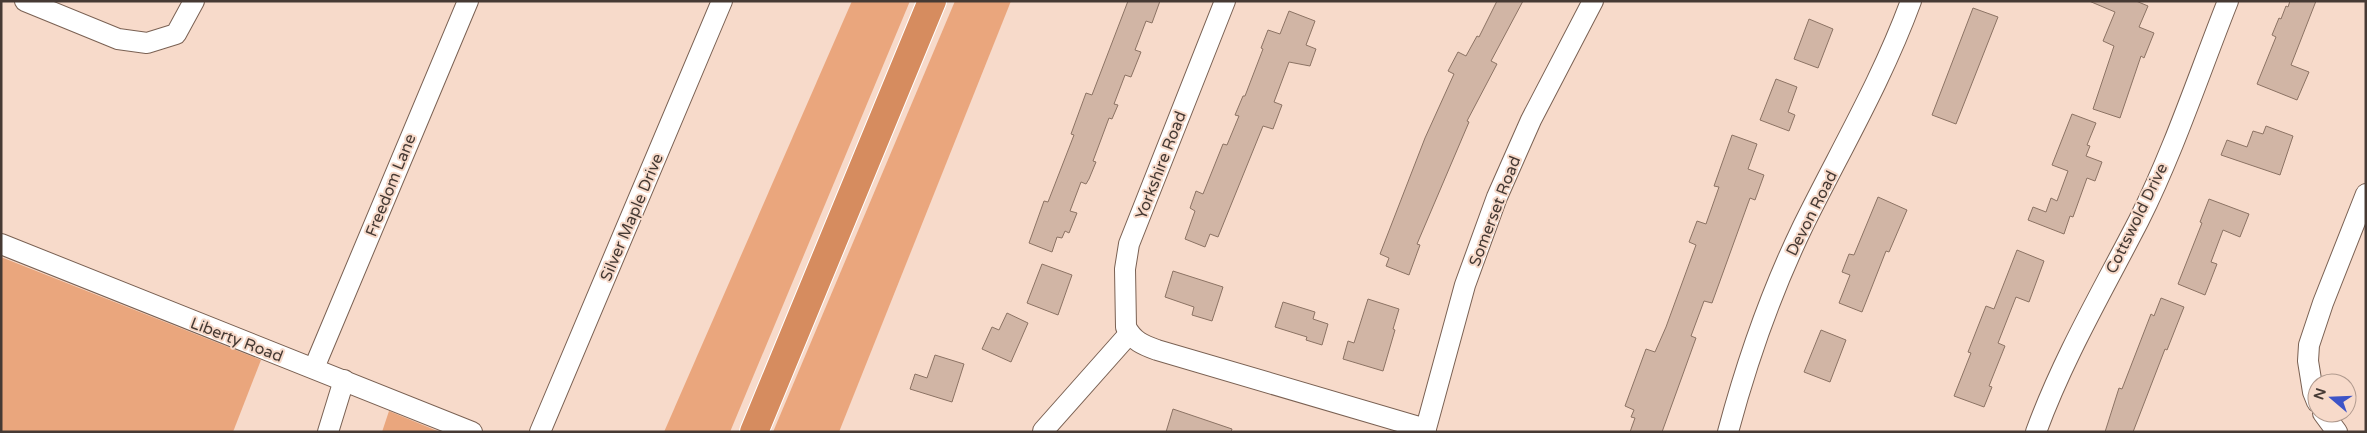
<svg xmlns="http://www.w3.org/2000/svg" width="2367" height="433" font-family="'Varela Round',sans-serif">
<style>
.green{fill:#eaa67d}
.building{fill:#d1b5a5;stroke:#8c7364}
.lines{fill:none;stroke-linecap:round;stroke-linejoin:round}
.minor-casing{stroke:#7a6153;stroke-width:22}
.highway-casing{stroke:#fff;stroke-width:30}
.minor{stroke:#fff;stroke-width:20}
.highway{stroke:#d68c5f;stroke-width:28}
.labels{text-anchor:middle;stroke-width:4;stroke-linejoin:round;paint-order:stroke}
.street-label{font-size:16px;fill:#463a34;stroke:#f7daca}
</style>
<rect width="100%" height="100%" fill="#f7daca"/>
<g class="green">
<path d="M 852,1 L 910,1 L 730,432 L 664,432 Z"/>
<path d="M 955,1 L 1011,1 L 839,432 L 773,432 Z"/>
<path d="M 1,257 L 261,360 L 233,432 L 1,432 Z"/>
<path d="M 389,411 L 440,432 L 382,432 Z"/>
</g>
<g class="building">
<path d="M 1128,1 L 1160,1 L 1152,23 L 1146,21 L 1135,50 L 1141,52 L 1131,77 L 1125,75 L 1114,104 L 1118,105 L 1112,119 L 1109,118 L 1093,161 L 1096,162 L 1089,179 L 1086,184 L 1081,182 L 1070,211 L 1077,213 L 1069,233 L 1065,231 L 1062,238 L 1057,237 L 1052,252 L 1029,243 L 1044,201 L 1048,202 L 1074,135 L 1071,134 L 1086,93 L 1092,95 Z"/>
<path d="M 1497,1 L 1523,1 L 1491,61 L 1497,64 L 1467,121 L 1469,122 L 1417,244 L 1420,245 L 1409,275 L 1386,266 L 1389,258 L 1380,254 L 1425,138 L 1454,74 L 1448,71 L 1458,52 L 1466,56 L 1477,36 L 1479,37 Z"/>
<path d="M 2089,1 L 2136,1 L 2148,6 L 2139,27 L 2154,33 L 2144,58 L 2141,56 L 2120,118 L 2093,109 L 2114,46 L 2103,41 L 2115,12 Z"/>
<path d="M 2290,1 L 2316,1 L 2291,65 L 2309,72 L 2297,100 L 2257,84 L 2276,37 L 2272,35 L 2279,18 L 2281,19 L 2286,6 L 2288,7 Z"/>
<path d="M 1973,8 L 1998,17 L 1956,124 L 1932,115 Z"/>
<path d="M 1289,11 L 1315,21 L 1306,45 L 1316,49 L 1310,66 L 1289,62 L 1274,102 L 1282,105 L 1273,129 L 1263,126 L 1218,237 L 1210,234 L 1205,247 L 1185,239 L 1195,211 L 1190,208 L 1196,191 L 1203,194 L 1223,144 L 1227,145 L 1239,116 L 1235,115 L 1243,96 L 1245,96 L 1263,49 L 1261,48 L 1268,30 L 1280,34 Z"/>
<path d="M 1809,19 L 1833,29 L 1818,68 L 1794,59 Z"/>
<path d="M 1776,79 L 1797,87 L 1788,112 L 1795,115 L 1789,131 L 1760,120 Z"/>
<path d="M 2072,114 L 2096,123 L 2087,145 L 2090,146 L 2086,156 L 2102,162 L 2095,181 L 2087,178 L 2073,217 L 2070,216 L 2064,234 L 2028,220 L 2033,207 L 2046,212 L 2051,198 L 2057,201 L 2068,171 L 2052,165 Z"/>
<path d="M 2266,126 L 2293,136 L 2280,175 L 2221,155 L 2227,140 L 2247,147 L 2253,131 L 2263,134 Z"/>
<path d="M 1732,135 L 1757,144 L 1748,169 L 1764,175 L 1755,200 L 1750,198 L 1712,303 L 1704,301 L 1691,336 L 1696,338 L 1662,432 L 1630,432 L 1635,418 L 1631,417 L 1634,410 L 1625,406 L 1646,349 L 1655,352 L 1666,327 L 1696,245 L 1689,242 L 1697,221 L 1706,224 L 1719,187 L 1714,186 Z"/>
<path d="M 1878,197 L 1907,210 L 1889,252 L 1886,251 L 1862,312 L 1839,303 L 1850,275 L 1842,272 L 1849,254 L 1854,255 Z"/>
<path d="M 2209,199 L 2249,214 L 2240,237 L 2223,230 L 2211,262 L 2217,264 L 2205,295 L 2178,284 L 2202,223 L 2200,222 Z"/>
<path d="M 2017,250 L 2044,261 L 2029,302 L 2016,297 L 1998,343 L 2005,346 L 1989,386 L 1992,387 L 1984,407 L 1954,396 L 1971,353 L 1968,352 L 1986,306 L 1994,309 Z"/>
<path d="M 1042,264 L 1072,275 L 1058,315 L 1027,303 Z"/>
<path d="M 1173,271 L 1223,287 L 1212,321 L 1192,315 L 1194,307 L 1165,297 Z"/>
<path d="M 2161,298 L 2184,307 L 2167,350 L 2165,349 L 2133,432 L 2105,432 L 2119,388 L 2122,389 L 2151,314 L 2154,316 Z"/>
<path d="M 1368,299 L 1399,309 L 1393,329 L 1395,330 L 1383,371 L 1343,359 L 1348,341 L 1354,343 Z"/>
<path d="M 1283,302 L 1315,312 L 1313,319 L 1328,324 L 1322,345 L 1306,340 L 1307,337 L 1275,327 Z"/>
<path d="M 1007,313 L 1028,323 L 1011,362 L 982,349 L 992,327 L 999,330 Z"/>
<path d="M 1821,330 L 1846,340 L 1830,382 L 1804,372 Z"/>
<path d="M 935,355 L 964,364 L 952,402 L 910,389 L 915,374 L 927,378 Z"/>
<path d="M 1173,409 L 1232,429 L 1231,432 L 1166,432 Z"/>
</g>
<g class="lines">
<defs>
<g id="minor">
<path d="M 25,1 L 118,39 L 147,43 L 176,34 L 194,1"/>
<path d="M 1225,1 L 1129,244 L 1125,269 L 1126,327 C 1133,341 1143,345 1157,350 L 1426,429"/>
<path d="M 1,244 L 472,432"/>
<path d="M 314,368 L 468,1"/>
<path d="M 2317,402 L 2313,392 L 2308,361 L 2309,345 L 2323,303 L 2366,194"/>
<path d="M 2323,413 L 2337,432"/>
<path d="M 1043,431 L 1129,334"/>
<path d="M 328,432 L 344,380"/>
<path d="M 540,432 L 722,1"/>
<path d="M 1425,432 L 1465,285 L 1497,197 L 1531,120 L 1593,1"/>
<path d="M 1728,432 C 1747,361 1771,292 1803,226 C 1840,151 1882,80 1911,1"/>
<path d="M 2036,432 C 2063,358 2103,290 2139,220 C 2174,150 2199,74 2228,1"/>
</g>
<path id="highway" d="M 754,432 L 932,1"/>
</defs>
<use href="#minor" class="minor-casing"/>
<use href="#highway" class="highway-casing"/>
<use href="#minor" class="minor"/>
<use href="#highway" class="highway"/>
</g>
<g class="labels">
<g class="street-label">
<text transform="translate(1160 165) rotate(-69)" y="6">Yorkshire Road</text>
<text transform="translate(390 185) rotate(-68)" y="6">Freedom Lane</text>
<text transform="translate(1494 211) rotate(-69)" y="6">Somerset Road</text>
<text transform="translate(1811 213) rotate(-63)" y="6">Devon Road</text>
<text transform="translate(631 217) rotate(-67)" y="6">Silver Maple Drive</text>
<text transform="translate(2136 218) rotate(-64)" y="6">Cottswold Drive</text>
<text transform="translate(237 339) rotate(21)" y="6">Liberty Road</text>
</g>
</g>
<rect width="2367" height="433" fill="none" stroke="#463a34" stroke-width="5"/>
<g transform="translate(2332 398) rotate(289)"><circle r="24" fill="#f7daca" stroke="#b09a8e"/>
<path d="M0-4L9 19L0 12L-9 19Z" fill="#3d54c7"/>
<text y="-8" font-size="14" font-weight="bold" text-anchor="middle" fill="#463a34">N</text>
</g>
</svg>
